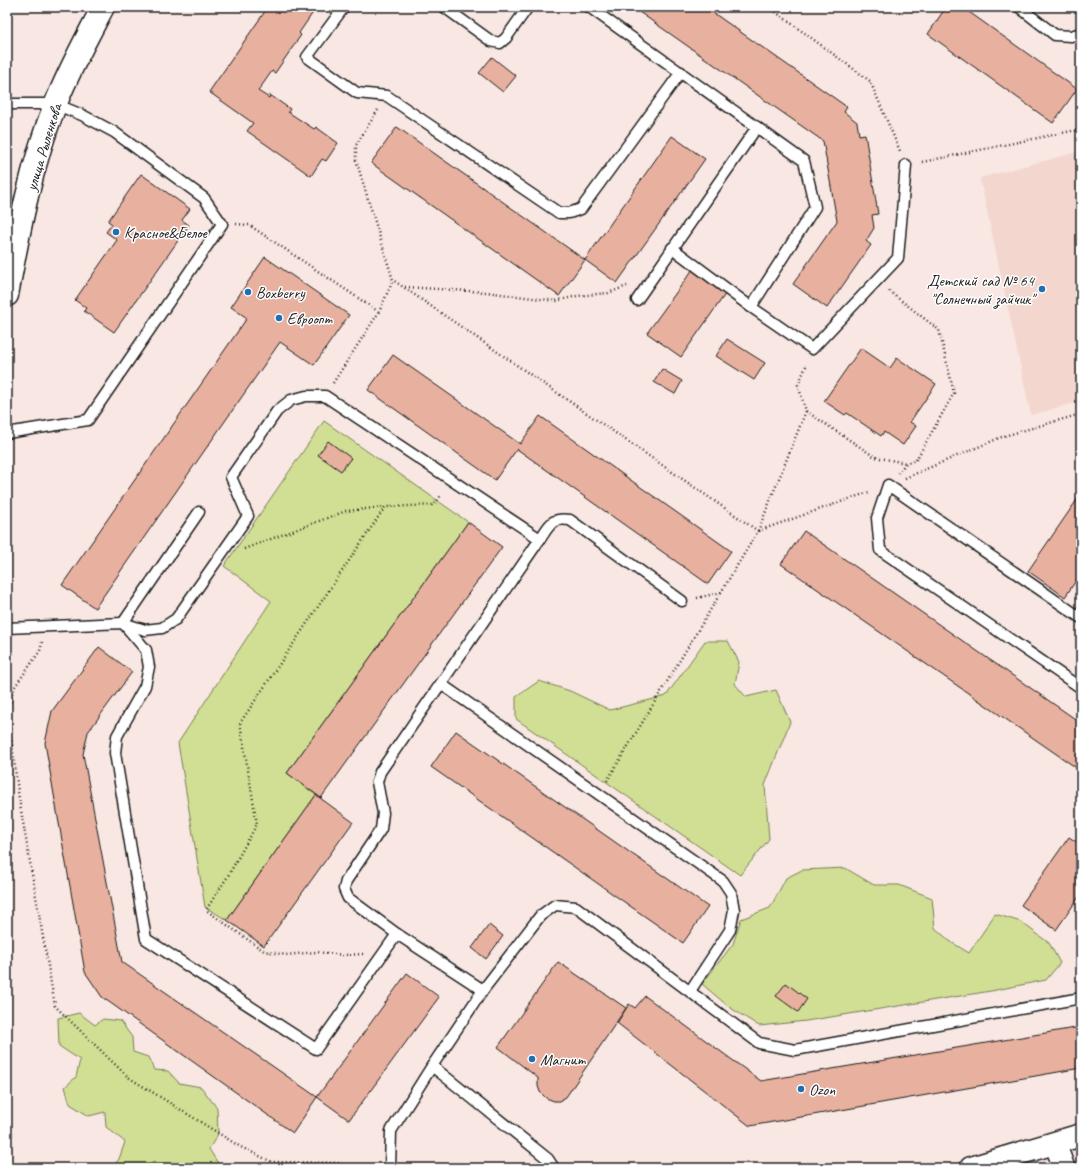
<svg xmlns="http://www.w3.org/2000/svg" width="1088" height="1175" font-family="Caveat,sans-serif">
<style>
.built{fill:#f3d6ce}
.green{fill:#d0df93;stroke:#767e58}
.building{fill:#e8b09f;stroke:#1c1c1c}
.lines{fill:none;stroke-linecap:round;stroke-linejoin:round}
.lane-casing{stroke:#1c1c1c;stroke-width:13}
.street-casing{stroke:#1c1c1c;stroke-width:24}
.secondary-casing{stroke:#1c1c1c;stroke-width:25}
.path{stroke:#1c1c1c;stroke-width:2.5;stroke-dasharray:1 3;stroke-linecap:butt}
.lane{stroke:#fff;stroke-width:10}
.street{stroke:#fff;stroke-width:21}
.secondary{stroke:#fff;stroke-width:22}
.poi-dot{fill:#1f6fb2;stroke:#fff;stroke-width:1.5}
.labels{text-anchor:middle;stroke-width:3;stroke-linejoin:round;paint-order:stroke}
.street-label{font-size:16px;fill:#1c1c1c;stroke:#fff}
.poi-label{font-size:16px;fill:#1c1c1c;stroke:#fff;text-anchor:start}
</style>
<rect width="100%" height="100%" fill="#f8e7e2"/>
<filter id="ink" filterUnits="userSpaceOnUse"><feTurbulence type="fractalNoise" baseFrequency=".025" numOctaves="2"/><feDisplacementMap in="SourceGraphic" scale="8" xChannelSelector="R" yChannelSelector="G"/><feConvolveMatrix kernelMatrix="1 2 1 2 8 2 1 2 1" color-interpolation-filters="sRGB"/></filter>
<g filter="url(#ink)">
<path class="built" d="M 1081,151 L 1081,401 L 1031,415 L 980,178 Z"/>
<g class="green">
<path d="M 324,421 L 468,522 L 287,773 L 316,795 L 227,920 L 205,907 L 178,743 L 271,601 L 224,566 Z"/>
<path d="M 705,641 L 728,641 L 739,662 L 735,684 L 746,697 L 776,690 L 790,722 L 765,785 L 769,839 L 740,875 L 516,719 L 516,697 L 539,681 L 570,691 L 610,710 L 666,696 Z"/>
<path d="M 845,868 L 874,885 L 899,885 L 932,898 L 935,928 L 951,942 L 969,953 L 995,914 L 1021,922 L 1049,943 L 1060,963 L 1046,980 L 991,991 L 806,1021 L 759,1026 L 729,1007 L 702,984 L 733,944 L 741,919 L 770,908 L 786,878 L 802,870 Z"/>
<path d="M 79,1013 L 95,1025 L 103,1019 L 120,1021 L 132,1037 L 133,1052 L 148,1057 L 154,1070 L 168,1071 L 179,1083 L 201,1087 L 217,1108 L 218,1134 L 209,1149 L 219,1165 L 218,1168 L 112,1168 L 119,1159 L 125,1142 L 106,1127 L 105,1112 L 89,1116 L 70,1104 L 65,1087 L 76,1077 L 80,1060 L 59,1046 L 58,1018 Z"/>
</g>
<g class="building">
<path d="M 268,7 L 321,7 L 319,10 L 316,8 L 299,33 L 301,35 L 275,73 L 272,71 L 258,91 L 269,98 L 270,95 L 290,109 L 288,112 L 314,129 L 316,127 L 338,143 L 326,161 L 322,159 L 311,176 L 247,131 L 253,123 L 209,92 Z"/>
<path d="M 632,7 L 705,7 L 847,107 L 844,112 L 857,122 L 859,135 L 865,134 L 878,214 L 872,215 L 874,228 L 866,241 L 871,245 L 827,308 L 793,284 L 837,221 L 823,141 Z"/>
<path d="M 946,7 L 962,7 L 1077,89 L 1053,123 L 928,34 Z"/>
<path d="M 492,57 L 516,76 L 503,92 L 479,73 Z"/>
<path d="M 397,127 L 585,260 L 559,296 L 371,163 Z"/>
<path d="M 672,136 L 705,159 L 617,283 L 585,260 Z"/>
<path d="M 141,174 L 190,209 L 182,220 L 189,225 L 114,332 L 84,311 L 86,308 L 75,300 L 117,240 L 106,232 L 112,224 L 108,221 Z"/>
<path d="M 265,257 L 349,315 L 314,365 L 280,342 L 95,608 L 62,585 L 247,318 L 231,307 Z"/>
<path d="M 693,269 L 726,293 L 681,357 L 647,333 Z"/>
<path d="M 727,339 L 765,363 L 754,380 L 716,356 Z"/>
<path d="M 861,348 L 890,368 L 897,358 L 936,384 L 910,422 L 916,426 L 903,445 L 884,432 L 881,436 L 847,413 L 845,415 L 824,401 Z"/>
<path d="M 393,355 L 520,444 L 540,416 L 731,551 L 708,584 L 517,449 L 495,480 L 368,390 Z"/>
<path d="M 662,369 L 682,381 L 675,394 L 654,382 Z"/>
<path d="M 328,441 L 351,458 L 341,471 L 318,455 Z"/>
<path d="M 1081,494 L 1081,573 L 1065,597 L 1028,571 Z"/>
<path d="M 468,522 L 502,547 L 321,798 L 287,773 Z"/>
<path d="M 804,531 L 1081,723 L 1081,771 L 781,564 Z"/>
<path d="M 99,647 L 132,672 L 88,732 L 83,754 L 122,962 L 317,1097 L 293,1133 L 102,997 L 85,972 L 45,743 L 52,711 Z"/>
<path d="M 456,731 L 708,907 L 683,943 L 431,767 Z"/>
<path d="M 316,795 L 353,822 L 264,946 L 227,920 Z"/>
<path d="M 1069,837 L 1081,845 L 1081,894 L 1056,930 L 1021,905 Z"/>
<path d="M 489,925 L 503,936 L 486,959 L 472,948 Z"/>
<path d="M 558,962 L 626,1008 L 566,1097 L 559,1101 L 554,1101 L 546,1098 L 540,1092 L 538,1086 L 538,1078 L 498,1047 Z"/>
<path d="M 407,973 L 439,997 L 349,1120 L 317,1097 Z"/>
<path d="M 786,983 L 807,999 L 798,1012 L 776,996 Z"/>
<path d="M 645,996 L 761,1081 L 1081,1027 L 1081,1068 L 750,1126 L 617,1023 L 629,1004 L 635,1008 Z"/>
</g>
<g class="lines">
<defs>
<g id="lane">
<path d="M 344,7 L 307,57 L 357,93 L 387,96 L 559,213 L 569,213 L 581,209 L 681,72"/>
<path d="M 444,7 L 491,41 L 500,43 L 506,38 L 528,7"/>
<path d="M 589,7 L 804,161 L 815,207 L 751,307 L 812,349 L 898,258 L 906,165"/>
<path d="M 1019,7 L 1055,35 L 1071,36 L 1081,33"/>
<path d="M 7,104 L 55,104 L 82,115 L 114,132 L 204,198 L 222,224 L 88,420 L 7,433"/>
<path d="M 672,248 L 751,307"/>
<path d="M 637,300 L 757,127"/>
<path d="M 199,512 L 123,623 L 146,650 L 149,667 L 145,686 L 117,736 L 115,753 L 146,939 L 316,1049 L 397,934 L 483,990"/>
<path d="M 1081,618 L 888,485 L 877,518 L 880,550 L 1081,688"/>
<path d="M 7,628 L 123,623 L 145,630 L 162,628 L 176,619 L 248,516 L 231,477 L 277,411 L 291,400 L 306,396 L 325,396 L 540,539 C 550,525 551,517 570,520 L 682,601"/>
<path d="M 441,684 L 723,881 L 731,893 L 734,910 L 730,930 L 690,991"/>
<path d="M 397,934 L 348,898 L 344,889 L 346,881 L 381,829 L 383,813 L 377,782 L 380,772 L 540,539"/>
<path d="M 432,1066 L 548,1159 L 554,1168"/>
<path d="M 390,1168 L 391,1131 L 432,1066 L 483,990 L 540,916 L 555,905 L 576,907 L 759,1043 L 795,1050 L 1081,998"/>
</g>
<path id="street" d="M 1055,1143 L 1064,1168"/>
<g id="secondary">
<path d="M 7,295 C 19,230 31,164 56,103 C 69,70 86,39 103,7"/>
<path d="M 971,1168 L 1081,1135"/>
</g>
</defs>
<use href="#lane" class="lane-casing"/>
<use href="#street" class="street-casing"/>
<use href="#secondary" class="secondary-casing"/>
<g class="path">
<path d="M 769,7 L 870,81 L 900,151"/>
<path d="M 378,110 L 356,145 L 356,160 L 393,280 L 758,531 L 607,781"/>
<path d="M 922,162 L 1081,129"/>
<path d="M 236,224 L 249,225 L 379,312"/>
<path d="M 405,287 L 486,292 L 556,301 L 577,296 L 608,293 L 627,286"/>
<path d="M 889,291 L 939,330 L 954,393 L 916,460 L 906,463 L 898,473"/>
<path d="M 333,383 L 379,312 L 393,280"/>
<path d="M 806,411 L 875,457 L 906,463"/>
<path d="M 905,478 L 1004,436 L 1081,414"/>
<path d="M 758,531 L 869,492"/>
<path d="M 758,531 L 806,411 L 798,385 L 807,364"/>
<path d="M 244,549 L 346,511 L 384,507"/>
<path d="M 697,598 L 722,592"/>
<path d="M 42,642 L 40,651 L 14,688 L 8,713 L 19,799 L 55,1006 L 128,1077 L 239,1146 L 272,1162 L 337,1163 L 358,1168"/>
<path d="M 363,954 L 344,955 L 316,952 L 286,955 L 264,951 L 206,910 L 228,876 L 257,824 L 240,723 L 385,507 L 434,505 L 442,494"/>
</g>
<use href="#lane" class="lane"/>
<use href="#street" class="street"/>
<use href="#secondary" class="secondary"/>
</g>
</g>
<g class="poi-dot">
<circle cx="116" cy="232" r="4"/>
<circle cx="1042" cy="289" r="4"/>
<circle cx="248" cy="292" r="4"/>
<circle cx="279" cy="318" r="4"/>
<circle cx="532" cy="1059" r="4"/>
<circle cx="801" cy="1089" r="4"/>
</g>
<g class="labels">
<g class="street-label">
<text transform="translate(43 147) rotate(-73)" y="6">улица Рыленкова</text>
</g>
<g class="poi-label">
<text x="124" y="238">Красное&amp;Белое</text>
<text x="1034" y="286" text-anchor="end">Детский сад № 64<tspan x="1034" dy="18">"Солнечный зайчик"</tspan></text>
<text x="256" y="298">Boxberry</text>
<text x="287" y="324">Евроопт</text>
<text x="540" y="1065">Магнит</text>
<text x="809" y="1095">Ozon</text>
</g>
</g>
<rect width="1088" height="1175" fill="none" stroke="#fff" stroke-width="24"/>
<rect x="12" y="12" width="1064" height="1151" fill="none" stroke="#1c1c1c" stroke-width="1.5" filter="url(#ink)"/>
</svg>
